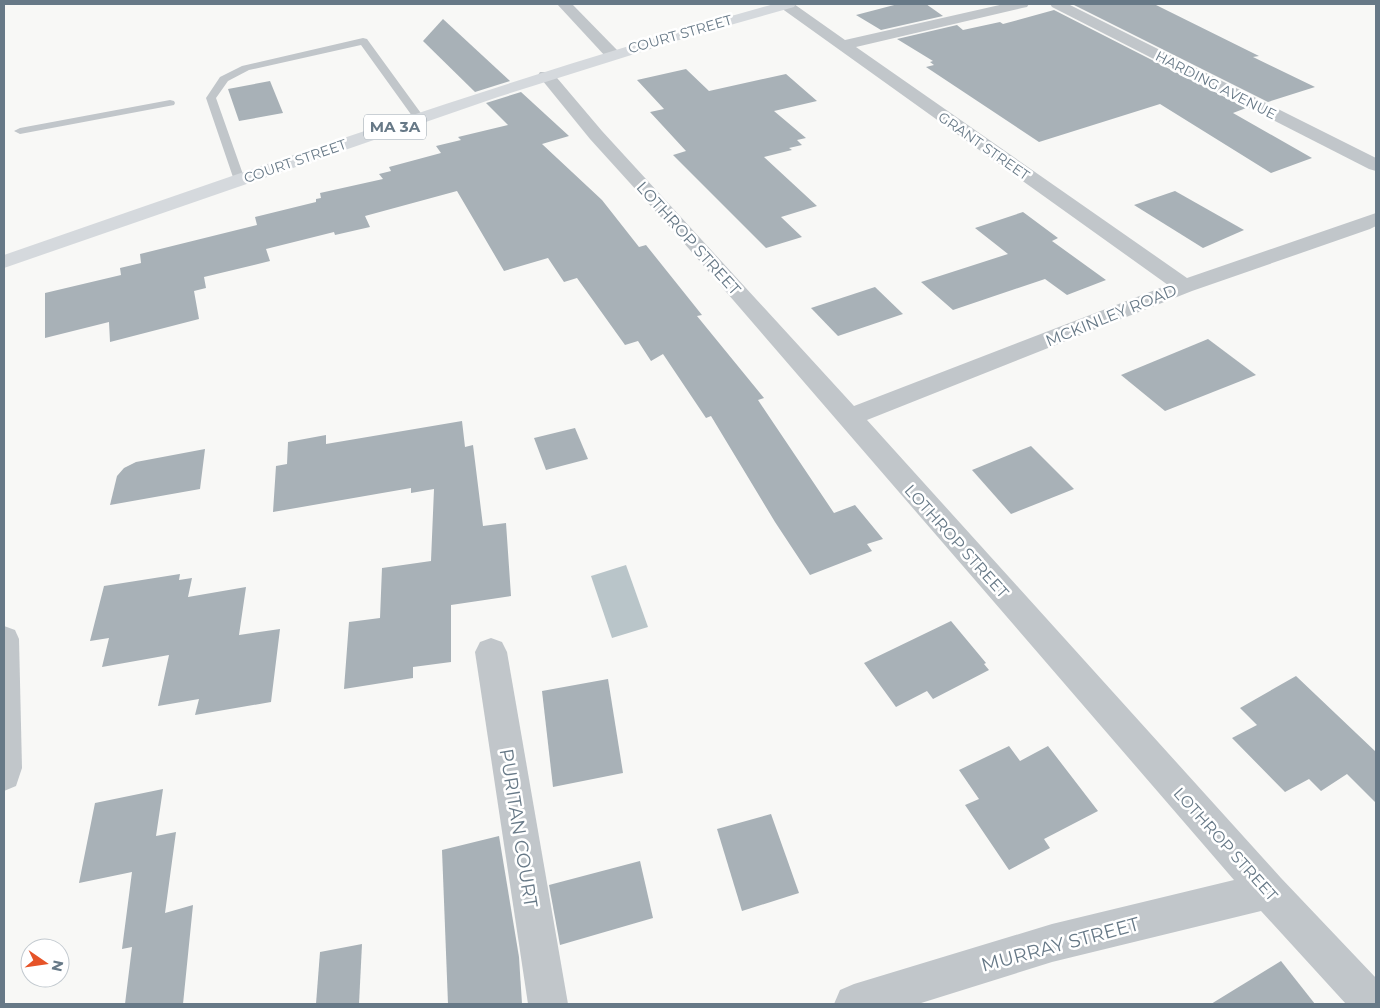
<svg xmlns="http://www.w3.org/2000/svg" width="1380" height="1008" font-family="Montserrat,sans-serif">
<style>
.water{fill:#b9c5c9}
.building{fill:#a8b1b7}
.lines{fill:none;stroke-linecap:round;stroke-linejoin:round}
.lane{fill:#c1c6ca;fill-rule:evenodd}
.street{fill:#c1c6ca;fill-rule:evenodd}
.primary{fill:#d5d9dd;fill-rule:evenodd}
.labels{text-anchor:middle;stroke-width:5;stroke-linejoin:round;paint-order:stroke}
.far-street-label{font-size:14px;fill:#677987;stroke:#fff}
.shield{fill:#fff;stroke:#95a1ab;stroke-width:1}
.shield-label{font-size:15px;font-weight:bold;fill:#677987}
.street-label{font-size:16px;fill:#677987;stroke:#fff}
.near-street-label{font-size:19px;fill:#677987;stroke:#fff}
</style>
<rect width="100%" height="100%" fill="#f8f8f6"/>
<path class="water" d="M 626,565 L 648,627 L 612,638 L 591,576 Z"/>
<g class="building">
<path d="M 898,4 L 926,4 L 943,16 L 881,30 L 856,15 Z"/>
<path d="M 1077,4 L 1154,4 L 1259,56 L 1253,57 L 1315,87 L 1268,102 L 1074,5 Z"/>
<path d="M 1054,10 L 1246,108 L 1233,113 L 1312,158 L 1271,173 L 1160,104 L 1039,142 L 926,67 L 934,65 L 930,62 L 933,61 L 897,39 L 957,25 L 963,30 L 1000,22 L 1003,24 Z"/>
<path d="M 443,19 L 510,81 L 475,92 L 423,41 Z"/>
<path d="M 686,69 L 709,91 L 786,74 L 817,101 L 774,111 L 806,138 L 797,140 L 802,145 L 789,148 L 792,150 L 764,157 L 817,206 L 781,217 L 802,237 L 766,248 L 673,155 L 686,151 L 650,112 L 664,109 L 637,80 Z"/>
<path d="M 270,81 L 283,113 L 239,121 L 228,89 Z"/>
<path d="M 521,92 L 569,136 L 542,144 L 602,200 L 639,247 L 646,245 L 702,315 L 697,316 L 764,398 L 758,400 L 834,513 L 855,505 L 883,539 L 867,544 L 872,551 L 810,575 L 775,522 L 711,416 L 706,418 L 663,354 L 651,361 L 638,341 L 625,345 L 577,278 L 564,282 L 548,258 L 504,271 L 457,191 L 365,216 L 370,227 L 335,235 L 334,232 L 266,249 L 270,261 L 204,277 L 206,288 L 194,291 L 199,319 L 110,342 L 109,322 L 45,338 L 45,293 L 121,275 L 120,268 L 141,263 L 140,254 L 257,225 L 255,217 L 316,202 L 316,199 L 321,198 L 320,193 L 383,179 L 379,174 L 391,171 L 389,167 L 441,153 L 436,146 L 461,140 L 458,137 L 508,125 L 486,103 Z"/>
<path d="M 1175,191 L 1244,230 L 1203,248 L 1134,205 Z"/>
<path d="M 1023,212 L 1058,238 L 1052,241 L 1106,280 L 1067,295 L 1045,279 L 953,310 L 921,282 L 1008,254 L 975,228 Z"/>
<path d="M 875,287 L 903,314 L 838,336 L 811,308 Z"/>
<path d="M 1208,339 L 1256,375 L 1165,411 L 1121,375 Z"/>
<path d="M 462,421 L 465,447 L 473,445 L 483,526 L 506,523 L 511,596 L 451,605 L 451,662 L 413,667 L 413,678 L 344,689 L 349,622 L 380,618 L 382,568 L 431,561 L 434,489 L 411,493 L 411,488 L 273,512 L 276,466 L 287,464 L 288,442 L 326,435 L 326,444 Z"/>
<path d="M 575,428 L 588,459 L 546,470 L 534,438 Z"/>
<path d="M 1031,446 L 1074,489 L 1011,514 L 972,470 Z"/>
<path d="M 205,449 L 200,489 L 110,505 L 117,476 L 124,468 L 136,462 Z"/>
<path d="M 180,574 L 179,580 L 192,578 L 188,597 L 246,587 L 239,635 L 280,629 L 271,702 L 195,715 L 199,699 L 158,706 L 169,655 L 102,667 L 109,638 L 90,641 L 104,586 Z"/>
<path d="M 951,621 L 986,663 L 984,664 L 989,670 L 933,699 L 927,691 L 896,707 L 864,663 Z"/>
<path d="M 1296,676 L 1376,752 L 1376,803 L 1347,774 L 1321,791 L 1309,779 L 1285,792 L 1232,738 L 1257,725 L 1240,708 Z"/>
<path d="M 608,679 L 623,773 L 553,787 L 542,691 Z"/>
<path d="M 1009,746 L 1020,761 L 1048,746 L 1098,811 L 1044,839 L 1050,848 L 1009,870 L 965,805 L 979,799 L 959,770 Z"/>
<path d="M 163,789 L 156,836 L 176,832 L 165,913 L 193,905 L 183,1004 L 125,1004 L 132,947 L 122,949 L 132,872 L 79,883 L 95,803 Z"/>
<path d="M 771,814 L 799,893 L 742,911 L 717,829 Z"/>
<path d="M 499,836 L 519,957 L 522,1004 L 448,1004 L 442,850 Z"/>
<path d="M 640,861 L 653,918 L 560,945 L 549,885 Z"/>
<path d="M 362,944 L 359,1004 L 316,1004 L 320,952 Z"/>
<path d="M 1281,961 L 1315,1004 L 1211,1004 Z"/>
</g>
<g class="lines">
<g class="lane">
<path d="M 363,38 L 367,39 L 423,116 L 425,118 L 423,120 L 415,120 L 361,45 L 249,70 L 228,81 L 216,98 L 245,180 L 243,183 L 235,183 L 206,98 L 220,77 L 242,66 Z"/>
<path d="M 170,100 L 174,101 L 175,103 L 174,105 L 20,134 L 14,131 L 20,128 Z"/>
</g>
<g class="street">
<path d="M 557,4 L 572,4 L 618,51 L 620,54 L 618,57 L 606,57 Z"/>
<path d="M 780,4 L 794,4 L 845,40 L 1004,4 L 1029,4 L 1027,7 L 1022,8 L 856,47 L 1187,278 L 1376,213 L 1376,226 L 1370,229 L 1192,291 L 867,420 L 1281,878 L 1376,978 L 1376,1004 L 1346,1004 L 1261,911 L 1052,962 L 918,1004 L 834,1004 L 840,990 L 854,984 L 1052,924 L 1234,880 L 677,235 L 590,139 L 538,75 L 540,72 L 552,72 L 602,131 L 854,406 L 1168,285 L 781,8 Z"/>
<path d="M 1050,4 L 1068,4 L 1376,158 L 1376,171 L 1369,169 L 1052,7 Z"/>
<path d="M 4,626 L 15,630 L 19,639 L 22,768 L 16,786 L 4,791 Z"/>
<path d="M 491,638 L 502,642 L 507,652 L 568,1004 L 528,1004 L 475,652 L 480,642 Z"/>
</g>
<path class="primary" d="M 774,4 L 796,4 L 794,7 L 695,35 L 498,97 L 4,268 L 4,255 C 259,167 513,76 774,4 Z"/>
</g>
<g class="labels">
<g class="far-street-label">
<text transform="translate(680 34) rotate(-16)" y="5">COURT STREET</text>
<text transform="translate(1216 85) rotate(27)" y="5">HARDING AVENUE</text>
<text transform="translate(984 146) rotate(35)" y="5">GRANT STREET</text>
<text transform="translate(295 161) rotate(-19)" y="5">COURT STREET</text>
</g>
<rect class="shield" x="364" y="114.5" width="62" height="25" rx="4"/>
<g class="shield-label">
<text x="395" y="132">MA 3A</text>
</g>
<g class="street-label">
<text transform="translate(689 238) rotate(48)" y="6">LOTHROP STREET</text>
<text transform="translate(1111 315) rotate(-22)" y="6">MCKINLEY ROAD</text>
<text transform="translate(957 541) rotate(48)" y="6">LOTHROP STREET</text>
<text transform="translate(1226 844) rotate(48)" y="6">LOTHROP STREET</text>
</g>
<g class="near-street-label">
<text transform="translate(519 828) rotate(81)" y="7">PURITAN COURT</text>
<text transform="translate(1060 944) rotate(-15)" y="7">MURRAY STREET</text>
</g>
</g>
<rect width="1380" height="1008" fill="none" stroke="#677987" stroke-width="10"/>
<g transform="translate(45 963) rotate(103)"><circle r="24" fill="#ffffff" stroke="#c2c9cf"/>
<path d="M0-4L9 19L0 12L-9 19Z" fill="#e65328"/>
<text y="-8" font-size="14" font-weight="bold" text-anchor="middle" fill="#677987">N</text>
</g>
</svg>
